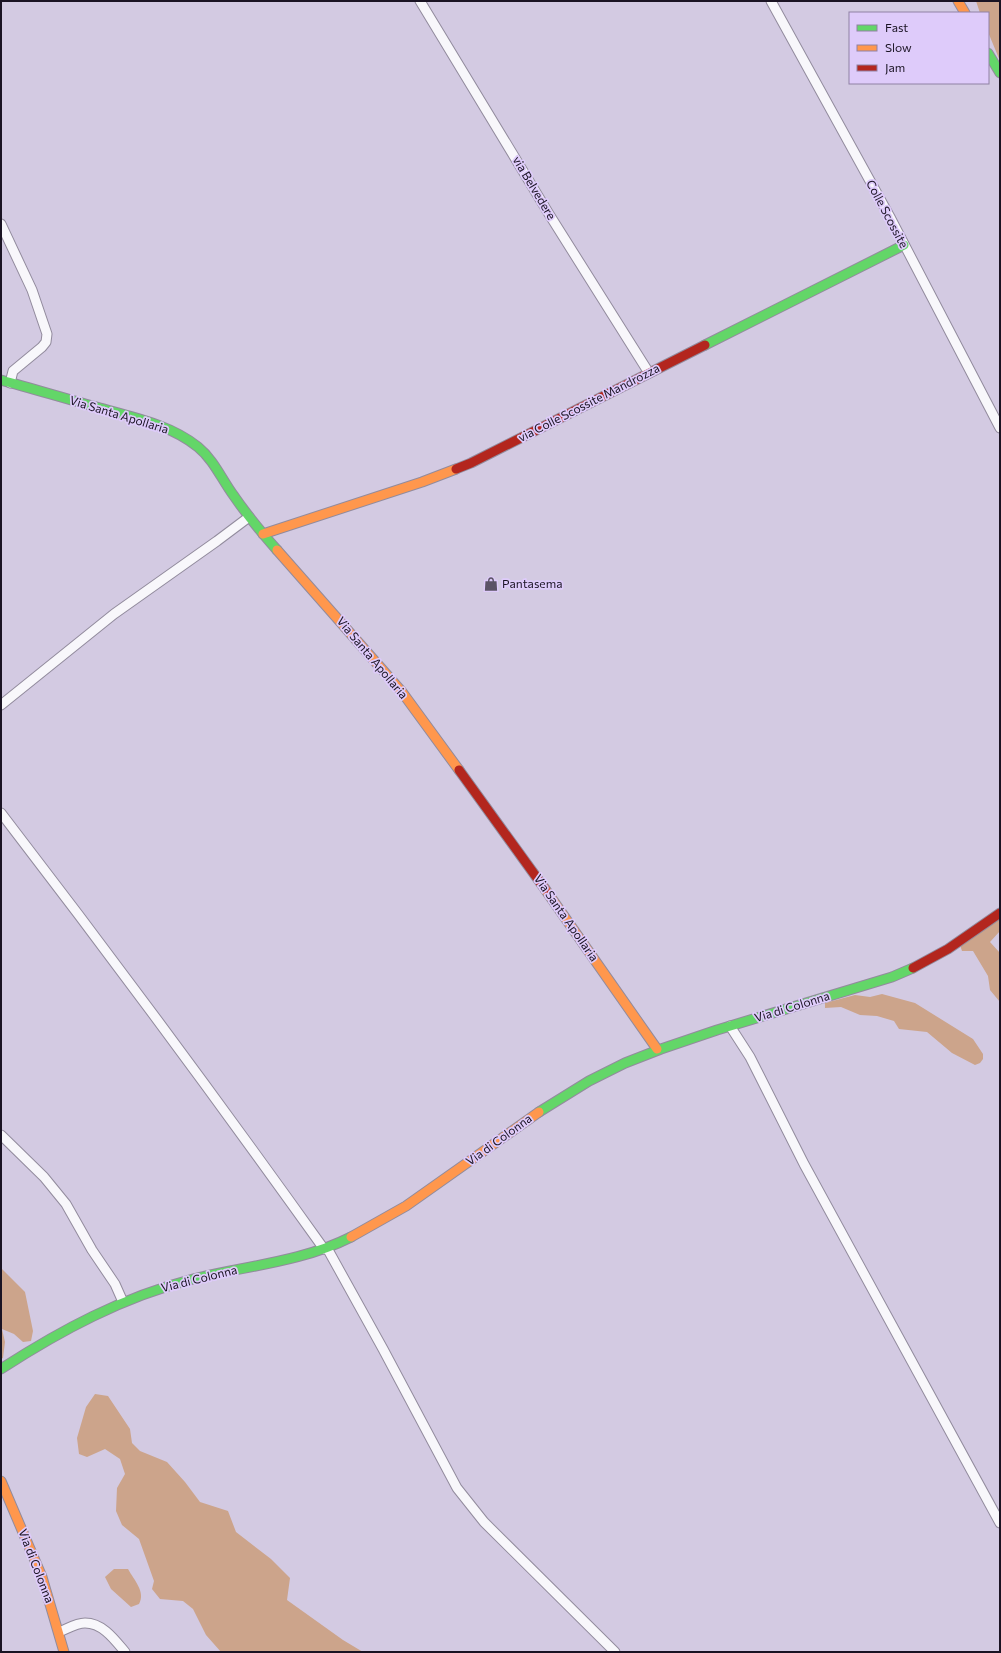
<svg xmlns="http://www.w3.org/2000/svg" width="1001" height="1653" font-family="Commissioner,sans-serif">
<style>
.forest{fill:#cca48b}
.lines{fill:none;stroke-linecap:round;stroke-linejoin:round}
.street-casing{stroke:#928b9d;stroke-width:11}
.fast-casing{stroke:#928b9d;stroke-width:11}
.slow-casing{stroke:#928b9d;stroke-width:11}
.jam-casing{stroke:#928b9d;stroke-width:11}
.street{stroke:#f8f7fb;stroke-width:9}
.fast{stroke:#63d668;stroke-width:9}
.slow{stroke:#ff974d;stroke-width:9}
.jam{stroke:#b3261e;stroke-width:9}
.labels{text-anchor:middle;stroke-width:3.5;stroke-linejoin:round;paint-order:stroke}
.street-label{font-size:12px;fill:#1a1323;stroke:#decbfa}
.poi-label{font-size:12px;fill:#1a1323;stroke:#decbfa;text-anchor:start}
</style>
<rect width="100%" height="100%" fill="#d3cae2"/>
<g class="forest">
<path d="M 976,1 L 1000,1 L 1000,61 L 988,32 L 988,13 L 980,13 Z"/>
<path d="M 1000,917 L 1000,931 L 990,942 L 1000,953 L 1000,1002 L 990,990 L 988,976 L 973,951 L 962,951 L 960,945 Z"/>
<path d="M 882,994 L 915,1003 L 973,1039 L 983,1054 L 983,1059 L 980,1063 L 975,1065 L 952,1053 L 927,1032 L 899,1029 L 894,1021 L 877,1016 L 860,1015 L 841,1007 L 825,1008 L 825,1003 L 855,995 L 870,997 Z"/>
<path d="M 1,1268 L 25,1292 L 33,1331 L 31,1341 L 23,1342 L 14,1334 L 2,1329 L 5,1342 L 3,1358 L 1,1359 Z"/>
<path d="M 95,1394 L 108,1396 L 130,1429 L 132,1443 L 140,1451 L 167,1462 L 185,1482 L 200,1502 L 228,1511 L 236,1532 L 271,1559 L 290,1578 L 287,1600 L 343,1640 L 363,1652 L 221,1652 L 206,1635 L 193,1609 L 183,1601 L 160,1599 L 152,1589 L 154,1581 L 139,1539 L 122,1525 L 116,1511 L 117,1488 L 125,1474 L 120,1459 L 105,1449 L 87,1457 L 79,1454 L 77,1438 L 86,1407 Z"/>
<path d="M 114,1569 L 128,1569 C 134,1580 146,1592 139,1604 L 131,1607 L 111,1589 L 105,1577 Z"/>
</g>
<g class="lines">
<defs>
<g id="street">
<path d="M 420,1 L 549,214 L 649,373"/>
<path d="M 771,1 L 891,219 L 1000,428"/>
<path d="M 1,224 L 32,290 L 47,334 L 46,342 L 42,347 L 13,371 L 10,383"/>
<path d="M 1,705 L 114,614 L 217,541 L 249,517"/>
<path d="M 1,813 C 111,956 219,1102 324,1249"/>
<path d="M 730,1026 L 750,1057 L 804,1164 L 1000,1523"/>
<path d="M 1,1135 L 44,1177 L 66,1204 L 92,1250 L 115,1284 L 123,1302"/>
<path d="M 327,1248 L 383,1349 L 457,1488 L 484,1522 L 615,1652"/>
<path d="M 59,1632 C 67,1629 76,1623 85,1623 C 103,1623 115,1640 125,1652"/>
</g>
<g id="fast">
<path d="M 988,53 L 1000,73"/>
<path d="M 705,345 L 904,245"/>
<path d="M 1,380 C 34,389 67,399 100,408 C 133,417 171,425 198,447 C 214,460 222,480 234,496 C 247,515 262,533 277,550"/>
<path d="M 539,1112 L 589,1081 L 625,1063 L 661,1049 L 717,1030 L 892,977 L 913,968"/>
<path d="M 1,1369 C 61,1330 123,1297 193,1279 C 245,1266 302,1262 351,1237"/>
</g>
<g id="slow">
<path d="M 958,1 L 965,13"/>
<path d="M 263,534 L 422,482 L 456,469"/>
<path d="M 277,550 L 402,692 L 459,770"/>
<path d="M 545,889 L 657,1049"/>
<path d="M 351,1237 L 406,1206 L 539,1112"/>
<path d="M 1,1481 L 42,1577 L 64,1652"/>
</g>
<g id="jam">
<path d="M 456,469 L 471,463 L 705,345"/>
<path d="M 459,770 L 545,889"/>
<path d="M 913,968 L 948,949 L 1000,913"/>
</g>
</defs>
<use href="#street" class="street-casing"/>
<use href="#fast" class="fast-casing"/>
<use href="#slow" class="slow-casing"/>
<use href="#jam" class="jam-casing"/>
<use href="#street" class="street"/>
<use href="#fast" class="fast"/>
<use href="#slow" class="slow"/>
<use href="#jam" class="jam"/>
</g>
<defs>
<symbol id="shop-bare" viewBox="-9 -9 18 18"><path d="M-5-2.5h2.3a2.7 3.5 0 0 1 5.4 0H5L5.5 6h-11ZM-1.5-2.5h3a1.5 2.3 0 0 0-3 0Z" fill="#5b5366" stroke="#decbfa" stroke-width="2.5" paint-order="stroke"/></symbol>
</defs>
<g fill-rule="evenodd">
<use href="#shop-bare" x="481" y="574" width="20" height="20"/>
</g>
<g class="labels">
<g class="street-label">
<text transform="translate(534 188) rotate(59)" y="4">via Belvedere</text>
<text transform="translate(887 214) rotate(62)" y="4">Colle Scossite</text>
<text transform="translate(589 403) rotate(-27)" y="4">via Colle Scossite Mandrozza</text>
<text transform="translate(119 415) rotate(17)" y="4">Via Santa Apollaria</text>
<text transform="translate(372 658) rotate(50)" y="4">Via Santa Apollaria</text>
<text transform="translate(566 918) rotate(55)" y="4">Via Santa Apollaria</text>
<text transform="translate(792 1007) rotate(-17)" y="4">Via di Colonna</text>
<text transform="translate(499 1140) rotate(-36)" y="4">Via di Colonna</text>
<text transform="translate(199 1279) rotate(-14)" y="4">Via di Colonna</text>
<text transform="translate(36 1566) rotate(69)" y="4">Via di Colonna</text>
</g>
<g class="poi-label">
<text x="502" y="588">Pantasema</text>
</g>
</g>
<rect width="1001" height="1653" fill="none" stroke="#1a1323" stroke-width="4"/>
<rect x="849" y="12" width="140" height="72" fill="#decbfa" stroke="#9081a4"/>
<rect x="857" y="25" width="20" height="6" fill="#63d668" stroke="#9081a4"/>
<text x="885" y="32" font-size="12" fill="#1a1323">Fast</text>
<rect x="857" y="45" width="20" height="6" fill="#ff974d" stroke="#9081a4"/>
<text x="885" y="52" font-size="12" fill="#1a1323">Slow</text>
<rect x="857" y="65" width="20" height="6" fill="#b3261e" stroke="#9081a4"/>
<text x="885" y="72" font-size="12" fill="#1a1323">Jam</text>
</svg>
